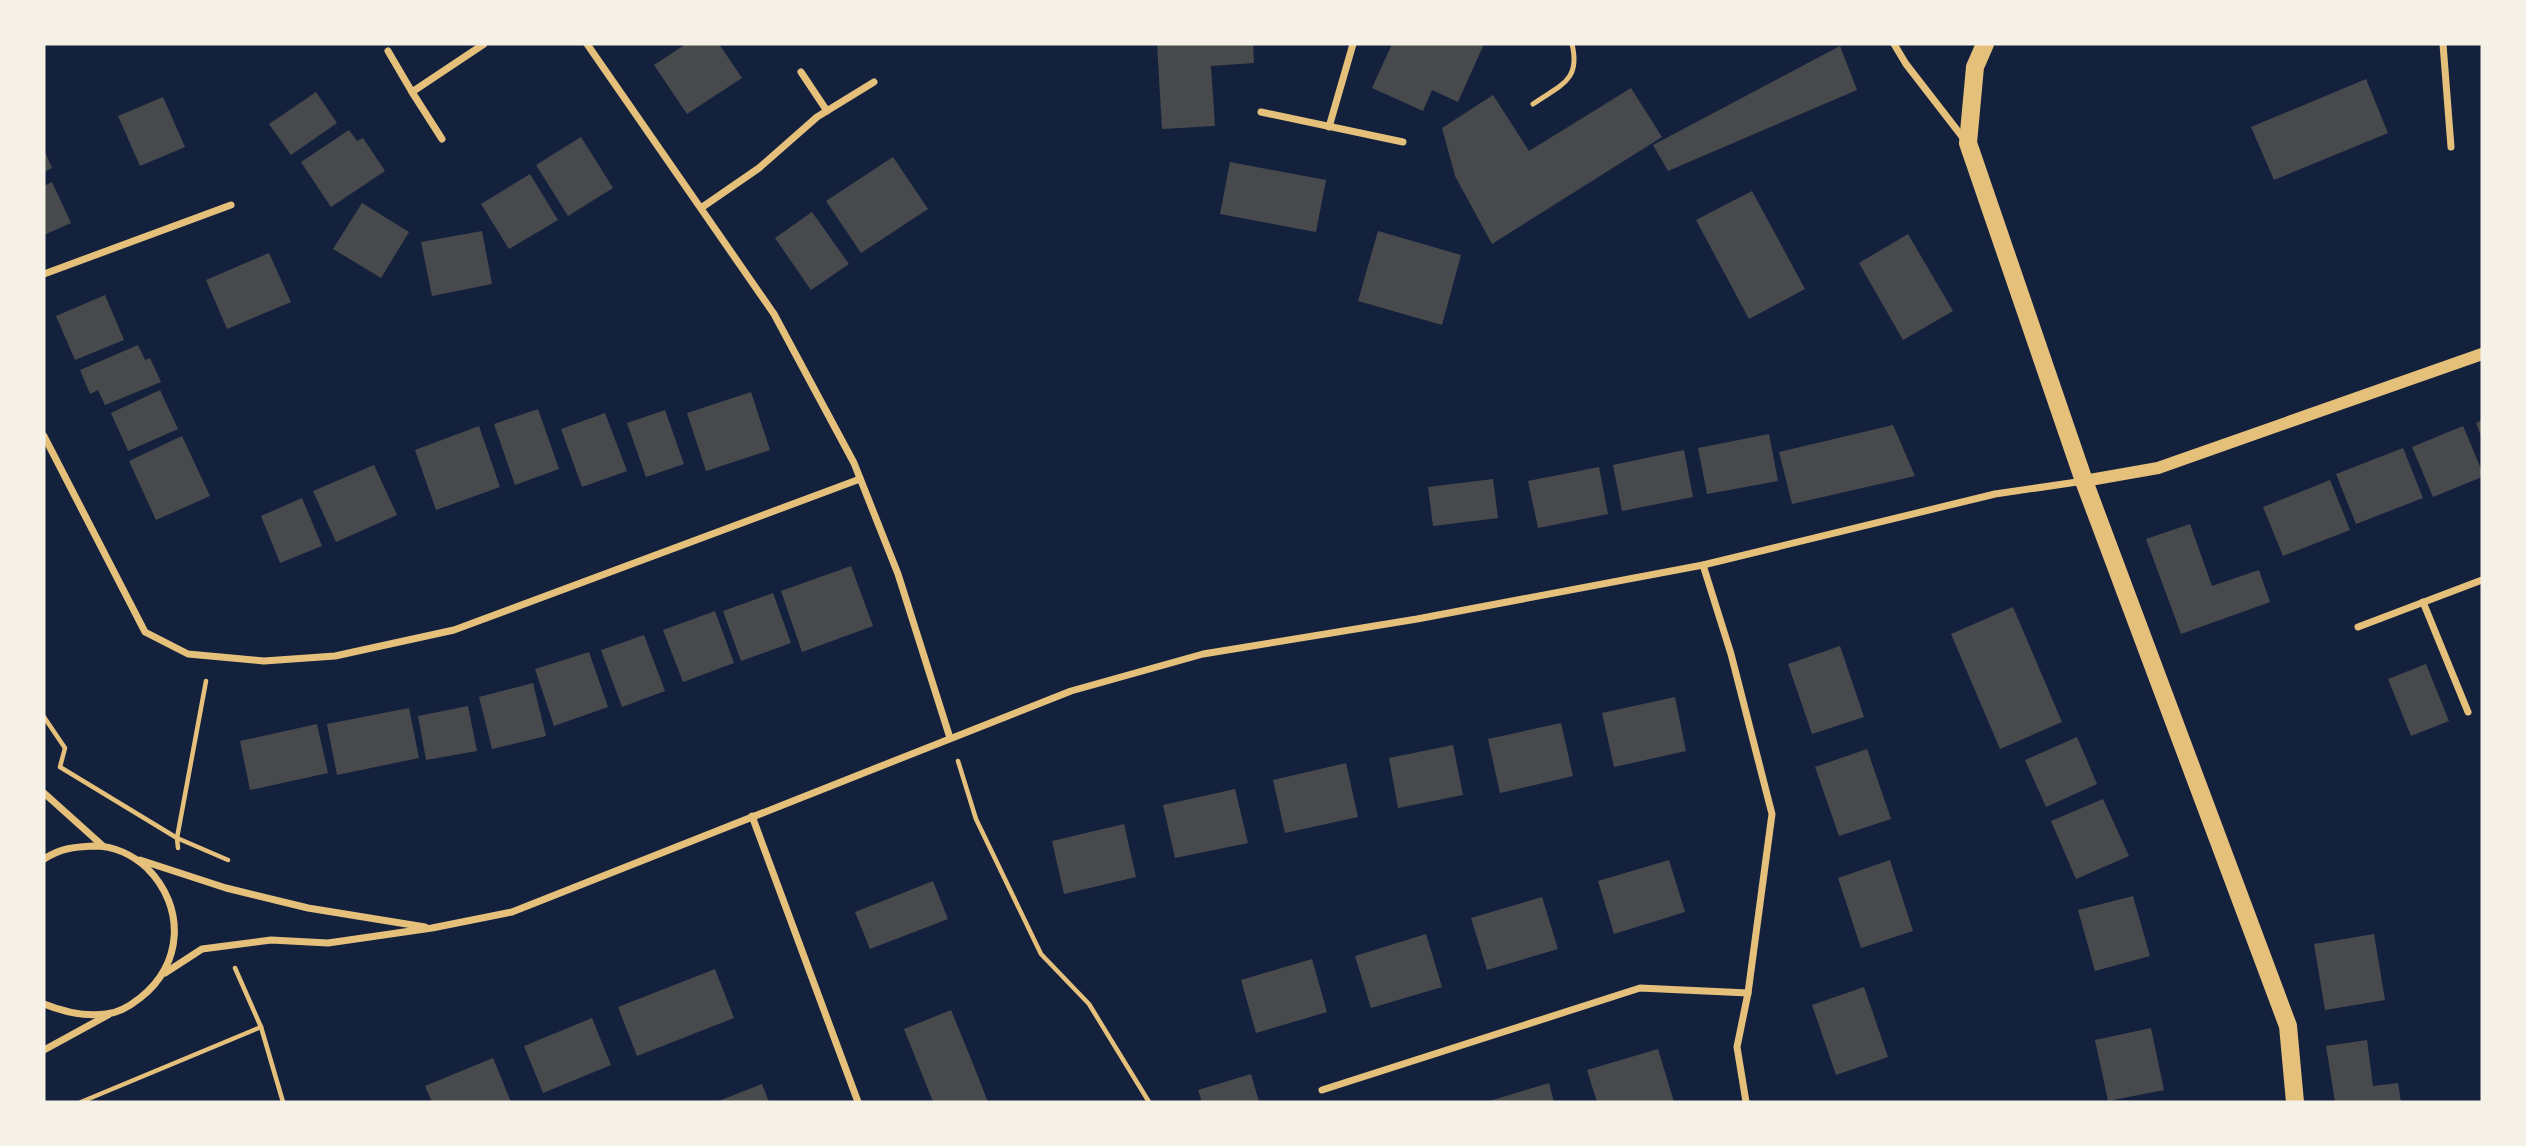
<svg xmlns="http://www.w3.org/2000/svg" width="2526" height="1146" font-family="Figtree,sans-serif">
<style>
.building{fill:#48494c}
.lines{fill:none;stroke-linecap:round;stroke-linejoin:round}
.path{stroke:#e5c07b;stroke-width:4.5}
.service{stroke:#e5c07b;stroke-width:5}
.minor{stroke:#e5c07b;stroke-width:7}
.tertiary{stroke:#e5c07b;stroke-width:12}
.primary{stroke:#e5c07b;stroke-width:18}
</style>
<rect width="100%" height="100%" fill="#14213d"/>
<g class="building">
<path d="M 686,44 L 719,44 L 742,78 L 687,114 L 654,65 Z"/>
<path d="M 1157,44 L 1253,44 L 1254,63 L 1211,66 L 1215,126 L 1162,129 Z"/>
<path d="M 1392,44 L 1484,44 L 1458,102 L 1432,90 L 1423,111 L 1372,88 Z"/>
<path d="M 1840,46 L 1857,90 L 1668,171 L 1653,145 Z"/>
<path d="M 2366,79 L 2388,133 L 2274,180 L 2251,127 Z"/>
<path d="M 1631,88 L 1662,137 L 1492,244 L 1455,176 L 1442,128 L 1493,95 L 1529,151 Z"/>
<path d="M 316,92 L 337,123 L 291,155 L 269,124 Z"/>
<path d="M 163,97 L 185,147 L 140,166 L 118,116 Z"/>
<path d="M 349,130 L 357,141 L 363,138 L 385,171 L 331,207 L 301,162 Z"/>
<path d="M 581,137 L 613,188 L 568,216 L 536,165 Z"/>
<path d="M 44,150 L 52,168 L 44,172 Z"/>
<path d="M 893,157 L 928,209 L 861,253 L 826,201 Z"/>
<path d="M 1230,162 L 1326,180 L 1316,232 L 1220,214 Z"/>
<path d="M 530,174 L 558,220 L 509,249 L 481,204 Z"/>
<path d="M 52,182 L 71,223 L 44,235 L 44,186 Z"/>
<path d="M 1752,191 L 1805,289 L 1749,319 L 1696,220 Z"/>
<path d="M 362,203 L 409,232 L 381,278 L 333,249 Z"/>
<path d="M 812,212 L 849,264 L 811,290 L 775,238 Z"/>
<path d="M 482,231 L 492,284 L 432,296 L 421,242 Z"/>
<path d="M 1378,231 L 1461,255 L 1442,325 L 1358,301 Z"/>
<path d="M 1908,234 L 1953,311 L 1903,340 L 1859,263 Z"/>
<path d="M 269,253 L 291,302 L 227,329 L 206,280 Z"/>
<path d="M 105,295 L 124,340 L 75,360 L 56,316 Z"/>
<path d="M 138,345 L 145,360 L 150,358 L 161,382 L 105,405 L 98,390 L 90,394 L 80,370 Z"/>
<path d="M 160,390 L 178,429 L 128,451 L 111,413 Z"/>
<path d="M 751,392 L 770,450 L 706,471 L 687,413 Z"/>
<path d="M 538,409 L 559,469 L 515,485 L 494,424 Z"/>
<path d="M 665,410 L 684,464 L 646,477 L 627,423 Z"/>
<path d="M 605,413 L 627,471 L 582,487 L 561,429 Z"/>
<path d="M 2482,420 L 2482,438 L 2476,423 Z"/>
<path d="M 1893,425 L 1915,476 L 1792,504 L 1779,452 Z"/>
<path d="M 479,426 L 500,487 L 436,510 L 415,450 Z"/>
<path d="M 2463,426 L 2482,471 L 2482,477 L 2433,497 L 2412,447 Z"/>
<path d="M 1769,434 L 1778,481 L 1707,494 L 1698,448 Z"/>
<path d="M 182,436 L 210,496 L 156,520 L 129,461 Z"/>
<path d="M 2403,448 L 2423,498 L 2356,524 L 2336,474 Z"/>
<path d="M 1684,450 L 1693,497 L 1622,511 L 1613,465 Z"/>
<path d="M 374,465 L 397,515 L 336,542 L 313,491 Z"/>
<path d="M 1599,467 L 1608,514 L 1538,528 L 1528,481 Z"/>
<path d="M 1493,479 L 1498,518 L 1433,526 L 1428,487 Z"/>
<path d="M 2330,480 L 2350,530 L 2283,556 L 2263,507 Z"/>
<path d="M 302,498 L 322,546 L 280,563 L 261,516 Z"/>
<path d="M 2190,524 L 2212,586 L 2259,570 L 2270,602 L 2181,634 L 2146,539 Z"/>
<path d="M 851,566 L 873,626 L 802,652 L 781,591 Z"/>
<path d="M 773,593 L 791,643 L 741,661 L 723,611 Z"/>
<path d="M 2013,607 L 2062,722 L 2000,749 L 1951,634 Z"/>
<path d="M 715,611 L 734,663 L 683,682 L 663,630 Z"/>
<path d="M 644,635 L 665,691 L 622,707 L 601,650 Z"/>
<path d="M 1840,646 L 1864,717 L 1812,734 L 1788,664 Z"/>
<path d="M 589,652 L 608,707 L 554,726 L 535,669 Z"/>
<path d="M 2426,664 L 2449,721 L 2411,736 L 2388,679 Z"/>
<path d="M 533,683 L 546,736 L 492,749 L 479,697 Z"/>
<path d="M 1675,697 L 1686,751 L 1614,767 L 1602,713 Z"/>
<path d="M 468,706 L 477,751 L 426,760 L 418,716 Z"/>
<path d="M 409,708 L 419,758 L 337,775 L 327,724 Z"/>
<path d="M 1561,723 L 1573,776 L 1500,793 L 1488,739 Z"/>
<path d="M 317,724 L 328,773 L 250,790 L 240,741 Z"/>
<path d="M 2077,737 L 2097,784 L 2046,807 L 2025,760 Z"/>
<path d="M 1453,745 L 1463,795 L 1398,808 L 1389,758 Z"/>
<path d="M 1867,749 L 1891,819 L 1839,836 L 1815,767 Z"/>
<path d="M 1346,763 L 1358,817 L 1285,833 L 1273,780 Z"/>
<path d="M 1235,789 L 1248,843 L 1175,858 L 1163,805 Z"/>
<path d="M 2103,799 L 2129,856 L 2076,879 L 2051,821 Z"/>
<path d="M 1124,824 L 1136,877 L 1064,894 L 1052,841 Z"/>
<path d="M 1669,860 L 1685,912 L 1614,934 L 1598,881 Z"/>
<path d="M 1890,860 L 1913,931 L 1861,948 L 1838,878 Z"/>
<path d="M 933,881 L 948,919 L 870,949 L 855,912 Z"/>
<path d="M 2133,896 L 2150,956 L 2095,971 L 2078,910 Z"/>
<path d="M 1542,897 L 1558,949 L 1487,970 L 1471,918 Z"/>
<path d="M 1426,934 L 1442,987 L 1371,1008 L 1355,956 Z"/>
<path d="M 2374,934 L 2385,1000 L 2325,1010 L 2314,944 Z"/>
<path d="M 1312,959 L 1327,1012 L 1256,1033 L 1241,980 Z"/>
<path d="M 715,969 L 734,1018 L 637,1056 L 618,1007 Z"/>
<path d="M 1864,987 L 1888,1057 L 1836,1075 L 1812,1005 Z"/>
<path d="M 951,1010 L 971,1059 L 988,1102 L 933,1102 L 904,1029 Z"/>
<path d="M 592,1018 L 611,1065 L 543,1093 L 524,1046 Z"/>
<path d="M 2151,1028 L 2164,1090 L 2108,1101 L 2095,1040 Z"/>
<path d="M 2367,1040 L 2373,1086 L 2398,1083 L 2401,1102 L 2335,1102 L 2326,1046 Z"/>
<path d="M 1658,1049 L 1674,1102 L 1597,1102 L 1587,1070 Z"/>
<path d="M 493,1058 L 511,1102 L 432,1102 L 425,1086 Z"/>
<path d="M 1251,1074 L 1259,1102 L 1202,1102 L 1198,1090 Z"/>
<path d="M 1549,1083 L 1554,1102 L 1486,1102 Z"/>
<path d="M 762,1084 L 769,1102 L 716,1102 Z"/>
</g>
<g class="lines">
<g class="path">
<path d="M 44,717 L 65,748 L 60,767 L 177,838 L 228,860"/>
<path d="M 958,761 L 976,819 L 1041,954 L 1089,1004 L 1149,1102"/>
<path d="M 178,848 L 177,838 L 206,681"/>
<path d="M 235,968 L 261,1027 L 283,1102"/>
<path d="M 81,1102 L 261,1027"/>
</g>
<path class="service" d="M 1533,104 C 1560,85 1581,81 1572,44"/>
<g class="minor">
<path d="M 587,44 L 774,314 L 854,463 L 898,574 L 950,738"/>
<path d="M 1894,44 L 1906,64 L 1964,139"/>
<path d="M 2443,44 L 2451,147"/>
<path d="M 388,51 L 412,92 L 484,44"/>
<path d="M 801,72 L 827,111"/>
<path d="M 412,92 L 442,139"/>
<path d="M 1261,112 L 1403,142"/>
<path d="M 1329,127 L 1353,44"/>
<path d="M 701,208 L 759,168 L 817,117 L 874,82"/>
<path d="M 44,274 L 231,205"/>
<path d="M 44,436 L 145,632 L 188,654 L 264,661 L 335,656 L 454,630 L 860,479"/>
<path d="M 1703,565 L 1731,654 L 1772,814 L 1748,993 L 1737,1047 L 1746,1102"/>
<path d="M 2423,602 L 2468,712"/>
<path d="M 2358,627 L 2482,580"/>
<path d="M 44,793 L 103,846"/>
<path d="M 752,816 L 858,1102"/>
<path d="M 44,859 C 61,848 74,847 94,846 C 114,846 133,855 147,868 C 186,907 183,965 140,998 C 130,1006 119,1013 106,1014 C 84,1017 64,1012 44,1004"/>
<path d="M 140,860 L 226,888 L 308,908 L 425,927"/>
<path d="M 165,973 L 202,949 L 271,940 L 328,943 L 432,928 L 512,912 L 1071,691 L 1203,654 L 1417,619 L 1703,565 L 1995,494 L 2084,481"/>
<path d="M 44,1050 L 108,1015"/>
<path d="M 1322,1090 L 1640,988 L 1748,993"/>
</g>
<path class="tertiary" d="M 2084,481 L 2158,468 L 2482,354"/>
<path class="primary" d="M 1985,44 L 1975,67 L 1968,143 L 2084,481 L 2288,1026 L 2295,1102"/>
</g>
<rect width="2526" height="1146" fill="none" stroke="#f6f1e7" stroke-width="91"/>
</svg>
